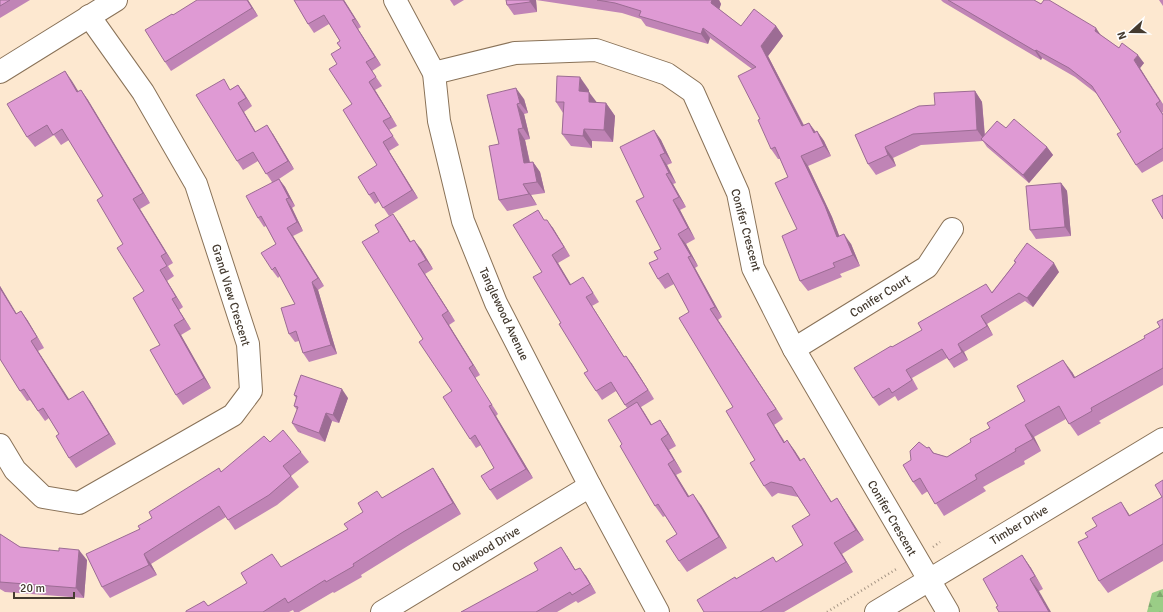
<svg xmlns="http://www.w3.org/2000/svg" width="1163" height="612" font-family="Signika,sans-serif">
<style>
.forest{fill:url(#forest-firs)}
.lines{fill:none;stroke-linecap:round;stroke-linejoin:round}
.minor-casing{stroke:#897258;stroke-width:24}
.path{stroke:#a39382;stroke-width:2.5;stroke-dasharray:1 3;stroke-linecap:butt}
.minor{stroke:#fff;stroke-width:22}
.wall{fill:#c084b6}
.shaded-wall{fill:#9c6c94}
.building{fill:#df9ad4;stroke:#9c6c94}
.labels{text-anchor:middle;stroke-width:3;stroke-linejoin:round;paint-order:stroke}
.street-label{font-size:12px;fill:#443a2f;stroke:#fff}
</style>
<defs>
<pattern id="forest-firs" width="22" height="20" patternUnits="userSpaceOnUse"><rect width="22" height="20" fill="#9acd86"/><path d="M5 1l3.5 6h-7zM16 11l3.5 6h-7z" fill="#7fa76e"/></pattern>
</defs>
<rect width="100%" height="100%" fill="#fde8d0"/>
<path class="forest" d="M 1163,589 L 1163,612 L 1147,612 L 1152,593 Z"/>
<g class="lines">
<defs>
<g id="minor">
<path d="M 395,0 L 434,73 L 439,121 L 463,221 L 496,303 L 590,486 L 658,612"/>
<path d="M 0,72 L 116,0"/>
<path d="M 434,73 L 515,53 L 596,50 L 667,74 L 693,92 L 738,193 L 753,268 L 794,349 L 948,612"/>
<path d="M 794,349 L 927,267 L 952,229"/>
<path d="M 0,445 L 15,470 L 43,497 L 79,503 L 233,415 L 251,391 L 248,344 L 196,184 L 143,92 L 89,16"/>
<path d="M 382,612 L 590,486"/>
<path d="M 876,612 L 1163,439"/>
</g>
</defs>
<use href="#minor" class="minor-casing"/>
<g class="path">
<path d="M 933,547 L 940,542"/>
<path d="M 827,612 L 898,568"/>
</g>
<use href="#minor" class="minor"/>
</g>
<g class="wall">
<path d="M 0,0 L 30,0 L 0,18 Z"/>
<path d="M 248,0 L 258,16 L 171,71 L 165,62 L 173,15 Z"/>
<path d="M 294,0 L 344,0 L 361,27 L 358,29 L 381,65 L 372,71 L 382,86 L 375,90 L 397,126 L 389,130 L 399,145 L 389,151 L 418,198 L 389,216 L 379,201 L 375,204 L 369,195 L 377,165 L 352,104 L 337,64 L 341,48 L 340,41 L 329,24 L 314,33 L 308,24 Z"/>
<path d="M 450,0 L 464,0 L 454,6 Z"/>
<path d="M 506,0 L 719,0 L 721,4 L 719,9 L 741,26 L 776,26 L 783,36 L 768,56 L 804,125 L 809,123 L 816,132 L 817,131 L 824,141 L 831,156 L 808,166 L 832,217 L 839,236 L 851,244 L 860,266 L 840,274 L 842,277 L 808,291 L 800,281 L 797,229 L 788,177 L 780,159 L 778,159 L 771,149 L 760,119 L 752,69 L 710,38 L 708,44 L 646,26 L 641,19 L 622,13 L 536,0 L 537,12 L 514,15 L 507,5 Z"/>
<path d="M 941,0 L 1034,0 L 1102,36 L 1119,48 L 1144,63 L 1140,68 L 1163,104 L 1163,112 L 1162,112 L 1163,113 L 1163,161 L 1142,173 L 1136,165 L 1121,132 L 1097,94 L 1075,77 L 1042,58 L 1041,60 L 943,2 Z"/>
<path d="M 1159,0 L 1163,0 L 1163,6 Z"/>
<path d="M 65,71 L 78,92 L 81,90 L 88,100 L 150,203 L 140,209 L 173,263 L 168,266 L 174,276 L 167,281 L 183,307 L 179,310 L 191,329 L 181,335 L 211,388 L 183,405 L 176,395 L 144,291 L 103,196 L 69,140 L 61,145 L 54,135 L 35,147 L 27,137 Z"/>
<path d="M 238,85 L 252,106 L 244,112 L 256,132 L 273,134 L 294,169 L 279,179 L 285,187 L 295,206 L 292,208 L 303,231 L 293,236 L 324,286 L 318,290 L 337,354 L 309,362 L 303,353 L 299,341 L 295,342 L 289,334 L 295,304 L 280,276 L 278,278 L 272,270 L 276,244 L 266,226 L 264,227 L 258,218 L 272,182 L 258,161 L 243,170 L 237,161 L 231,89 Z"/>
<path d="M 589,90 L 588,92 L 597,103 L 606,103 L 615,116 L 613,142 L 592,141 L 592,148 L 571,146 L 562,134 L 563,113 L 556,102 Z"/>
<path d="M 975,91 L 982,102 L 985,135 L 1006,128 L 1047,147 L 1053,155 L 1029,183 L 987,147 L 983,141 L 921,145 L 893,158 L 896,166 L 876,175 L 868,164 L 855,135 Z"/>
<path d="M 487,95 L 524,99 L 528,113 L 524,114 L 530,139 L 525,140 L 530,162 L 533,162 L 540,172 L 545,193 L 531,195 L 537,205 L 507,211 L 499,200 L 499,144 Z"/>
<path d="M 654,130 L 661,140 L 672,163 L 667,165 L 676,183 L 673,184 L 686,207 L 680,210 L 695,239 L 686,244 L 698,266 L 695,268 L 722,317 L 718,320 L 783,419 L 774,425 L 785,442 L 787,440 L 801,460 L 804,458 L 832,502 L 837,498 L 844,509 L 864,540 L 842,554 L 853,572 L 784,612 L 704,612 L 737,579 L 777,562 L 803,545 L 810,515 L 798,497 L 778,493 L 772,497 L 764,486 L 755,460 L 733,407 L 689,312 L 674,284 L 665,289 L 658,279 L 658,259 L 661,249 L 644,197 Z"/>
<path d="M 1061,183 L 1067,191 L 1071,236 L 1036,239 L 1030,230 Z"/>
<path d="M 545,220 L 553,228 L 570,256 L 558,263 L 571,285 L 589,286 L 599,302 L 592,306 L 624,357 L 632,364 L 654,399 L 641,407 L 652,425 L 660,420 L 668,432 L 676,446 L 669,450 L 682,472 L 676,475 L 689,496 L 701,505 L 727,548 L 687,572 L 679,561 L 677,534 L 665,516 L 663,517 L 655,506 L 622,444 L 627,408 L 616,391 L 602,400 L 596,391 L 588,371 L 542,272 Z"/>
<path d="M 400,224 L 411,242 L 421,249 L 433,269 L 425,274 L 455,321 L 449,325 L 480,375 L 475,378 L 498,414 L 496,416 L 533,478 L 497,500 L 490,490 L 494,468 L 481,445 L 476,448 L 470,439 L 452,391 L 423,339 L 379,232 Z"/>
<path d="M 1014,261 L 1059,272 L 1033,307 L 1025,301 L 987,324 L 993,335 L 964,352 L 968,360 L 954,368 L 947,358 L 912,378 L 918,389 L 898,401 L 895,396 L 879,406 L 873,398 L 892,347 L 992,292 L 1015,263 Z"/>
<path d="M 0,286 L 16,314 L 21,311 L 28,321 L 44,348 L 38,351 L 69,400 L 90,401 L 116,444 L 76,468 L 69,458 L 59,434 L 49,418 L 45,421 L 30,400 L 27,401 L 20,391 L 0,359 Z"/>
<path d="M 1163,319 L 1163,385 L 1099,421 L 1101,423 L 1078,436 L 1066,419 L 1034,437 L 1041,451 L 1024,461 L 1025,464 L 983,487 L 986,491 L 944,516 L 928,491 L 922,495 L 913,482 L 911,460 L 927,448 L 929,447 L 934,453 L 947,457 L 971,442 L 1025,401 L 1072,372 L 1075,377 L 1145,338 L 1160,327 Z"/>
<path d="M 294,395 L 348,398 L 339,423 L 332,421 L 325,442 L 298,432 L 292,423 L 297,410 L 294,406 L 296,398 Z"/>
<path d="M 270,442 L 301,452 L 309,462 L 291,476 L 299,487 L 277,505 L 235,530 L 226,517 L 151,564 L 157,575 L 110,598 L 102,587 L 140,529 L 152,518 L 219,468 L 221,472 Z"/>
<path d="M 433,468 L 440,479 L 461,514 L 411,544 L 361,575 L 362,577 L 334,593 L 333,592 L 299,612 L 294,612 L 293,610 L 289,612 L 186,612 L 204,601 L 208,606 L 282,567 L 348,529 L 363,512 L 382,498 Z"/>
<path d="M 1163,480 L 1163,561 L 1108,593 L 1099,581 L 1130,515 L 1162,497 Z"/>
<path d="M 0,534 L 20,547 L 87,560 L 84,598 L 5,592 L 0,589 Z"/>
<path d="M 1022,555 L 1031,568 L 1043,589 L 1039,591 L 998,606 Z"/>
<path d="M 567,556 L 575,570 L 586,576 L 596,593 L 578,603 L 576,601 L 557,612 L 461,612 Z"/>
</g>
<g class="shaded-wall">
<path d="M 247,0 L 248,0 L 258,16 L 252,8 Z"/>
<path d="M 343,0 L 344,0 L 361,27 L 355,19 Z"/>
<path d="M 530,0 L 536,0 L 537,12 L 530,2 Z"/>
<path d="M 712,0 L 719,0 L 721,4 L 718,13 L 711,3 Z"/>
<path d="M 352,20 L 358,29 L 381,65 L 375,57 Z"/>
<path d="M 776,26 L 783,36 L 768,56 L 809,136 L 802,126 L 761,46 Z"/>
<path d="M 703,28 L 710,38 L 708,44 L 701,34 Z"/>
<path d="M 1096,28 L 1102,37 L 1095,31 Z"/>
<path d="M 1036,50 L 1042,58 L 1041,60 L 1035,51 Z"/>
<path d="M 1138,55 L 1144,63 L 1140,68 L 1163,105 L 1134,60 Z"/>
<path d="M 65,71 L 72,81 L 85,102 L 77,92 Z"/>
<path d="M 580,77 L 589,90 L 588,104 L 579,91 Z"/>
<path d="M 369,82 L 375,90 L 397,126 L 391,117 Z"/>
<path d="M 238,85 L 244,93 L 252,106 L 246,98 Z"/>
<path d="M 516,88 L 524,99 L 528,113 L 520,103 Z"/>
<path d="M 81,90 L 88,100 L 150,203 L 143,193 Z"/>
<path d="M 975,91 L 982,102 L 985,141 L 977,130 Z"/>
<path d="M 589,92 L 598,104 L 589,102 Z"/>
<path d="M 238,103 L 244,112 L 261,141 L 255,132 Z"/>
<path d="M 606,103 L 615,116 L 613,142 L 604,130 Z"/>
<path d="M 517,104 L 524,114 L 530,139 L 523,128 Z"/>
<path d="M 809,123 L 816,133 L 814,133 Z"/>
<path d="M 267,125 L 273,134 L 294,169 L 288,161 Z"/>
<path d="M 518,129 L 525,140 L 532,174 L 524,163 Z"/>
<path d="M 584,129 L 592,141 L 592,148 L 583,136 Z"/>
<path d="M 654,130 L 661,140 L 672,163 L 665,153 Z"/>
<path d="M 817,131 L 824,141 L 831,156 L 824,146 Z"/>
<path d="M 383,142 L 389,151 L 418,198 L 412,190 Z"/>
<path d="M 885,147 L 893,158 L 896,166 L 888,155 Z"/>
<path d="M 1047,147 L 1053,155 L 1029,183 L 1023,175 Z"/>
<path d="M 660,155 L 667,165 L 676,183 L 669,173 Z"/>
<path d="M 801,156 L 808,166 L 832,217 L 844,248 L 837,237 Z"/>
<path d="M 533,162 L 540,172 L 545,193 L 537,182 Z"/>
<path d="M 666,174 L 673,184 L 686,207 L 679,197 Z"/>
<path d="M 279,179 L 285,187 L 295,206 L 289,198 Z"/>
<path d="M 1061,183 L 1067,191 L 1071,236 L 1065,227 Z"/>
<path d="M 523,184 L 531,195 L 537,205 L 529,194 Z"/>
<path d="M 133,199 L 140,209 L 173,263 L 166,253 Z"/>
<path d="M 286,199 L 292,208 L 303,231 L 297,222 Z"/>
<path d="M 673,200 L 680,210 L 695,239 L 688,228 Z"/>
<path d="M 393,214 L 400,224 L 417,252 L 410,242 Z"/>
<path d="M 547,220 L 553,228 L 570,256 L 564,247 Z"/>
<path d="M 287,228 L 293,236 L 324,286 L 318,278 Z"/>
<path d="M 678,234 L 686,244 L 698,266 L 691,256 Z"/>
<path d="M 844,234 L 851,244 L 860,266 L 853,255 Z"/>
<path d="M 414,240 L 421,249 L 433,269 L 426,260 Z"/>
<path d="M 552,255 L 558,263 L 576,293 L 570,285 Z"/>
<path d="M 688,257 L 695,268 L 722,317 L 715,307 Z"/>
<path d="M 1054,263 L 1059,272 L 1033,307 L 1027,298 Z"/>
<path d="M 418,264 L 425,274 L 455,321 L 448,311 Z"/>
<path d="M 160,270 L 167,281 L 183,307 L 176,297 Z"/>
<path d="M 312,282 L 318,290 L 337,354 L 331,345 Z"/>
<path d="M 0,286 L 23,324 L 16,314 L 0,288 Z"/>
<path d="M 586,297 L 592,306 L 630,366 L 624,357 Z"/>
<path d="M 172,299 L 179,310 L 191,329 L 184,319 Z"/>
<path d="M 710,309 L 718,320 L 783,419 L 776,409 Z"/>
<path d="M 21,311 L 28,321 L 44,348 L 37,337 Z"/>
<path d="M 442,315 L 449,325 L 480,375 L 473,365 Z"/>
<path d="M 981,316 L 987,324 L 993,335 L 987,326 Z"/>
<path d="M 174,325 L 181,335 L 211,388 L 204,378 Z"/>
<path d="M 31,341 L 38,351 L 76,410 L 68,400 Z"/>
<path d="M 958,344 L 964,352 L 968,360 L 962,352 Z"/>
<path d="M 626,356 L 632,364 L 654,399 L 648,390 Z"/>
<path d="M 1063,360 L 1072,372 L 1082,390 L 1074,378 Z"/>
<path d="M 342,389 L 348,398 L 339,423 L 333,415 Z"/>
<path d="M 83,391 L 90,401 L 116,444 L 109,434 Z"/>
<path d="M 637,402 L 645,414 L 659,437 L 651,425 Z"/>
<path d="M 489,406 L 496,416 L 533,478 L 526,469 Z"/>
<path d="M 326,413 L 332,421 L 325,442 L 319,433 Z"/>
<path d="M 767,414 L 774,425 L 791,453 L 784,443 Z"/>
<path d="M 660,420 L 668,432 L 676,446 L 668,434 Z"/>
<path d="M 1025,425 L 1034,437 L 1041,451 L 1033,439 Z"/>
<path d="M 661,439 L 669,450 L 682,472 L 674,460 Z"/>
<path d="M 787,440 L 795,451 L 807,471 L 800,461 Z"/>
<path d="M 804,458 L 811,469 L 838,513 L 831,502 Z"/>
<path d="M 668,464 L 676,475 L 696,508 L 688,497 Z"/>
<path d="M 433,468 L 440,479 L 461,514 L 453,503 Z"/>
<path d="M 693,494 L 701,505 L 727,548 L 719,537 Z"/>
<path d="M 837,498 L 844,509 L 864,540 L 856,530 Z"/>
<path d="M 1121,502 L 1129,514 L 1137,528 L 1129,516 Z"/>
<path d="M 834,543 L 842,554 L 853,572 L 846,562 Z"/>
<path d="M 561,547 L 567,556 L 581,579 L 575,570 Z"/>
<path d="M 79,550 L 87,560 L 84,598 L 76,588 Z"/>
<path d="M 144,554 L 151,564 L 157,575 L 149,565 Z"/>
<path d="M 1022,555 L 1031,568 L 1043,589 L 1035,576 Z"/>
<path d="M 580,568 L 586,576 L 596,593 L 590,584 Z"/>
<path d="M 1030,579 L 1039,591 L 1051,612 L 1049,612 Z"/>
</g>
<g class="building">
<path d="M 0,0 L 10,0 L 0,6 Z"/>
<path d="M 197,0 L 247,0 L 252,8 L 165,62 L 145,30 L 172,14 L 173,15 Z"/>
<path d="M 294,0 L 343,0 L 355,19 L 352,20 L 375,57 L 366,62 L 376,77 L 369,82 L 391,117 L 383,121 L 393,136 L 383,142 L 412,190 L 383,208 L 374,192 L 369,195 L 358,177 L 377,165 L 343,110 L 352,104 L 329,69 L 337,64 L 331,54 L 341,48 L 337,43 L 340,41 L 324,15 L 308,24 Z"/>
<path d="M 506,0 L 530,0 L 530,2 L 507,5 Z"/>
<path d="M 597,0 L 712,0 L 711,3 L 741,26 L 754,9 L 776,26 L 761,46 L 802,126 L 809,123 L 814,133 L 817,131 L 824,146 L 801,156 L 825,206 L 837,237 L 844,234 L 853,255 L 833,263 L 835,267 L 800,281 L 782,236 L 797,229 L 775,183 L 788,177 L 775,147 L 771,149 L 758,120 L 760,119 L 738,76 L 756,67 L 703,28 L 701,34 L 639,16 L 641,11 L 615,3 Z"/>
<path d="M 948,0 L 1034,0 L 1041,4 L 1044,0 L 1049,0 L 1096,28 L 1095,31 L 1119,48 L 1122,43 L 1138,55 L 1134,60 L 1160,101 L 1156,104 L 1163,115 L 1163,148 L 1136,165 L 1117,134 L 1121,132 L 1092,86 L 1069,68 L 1036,50 L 1035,51 Z"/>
<path d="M 65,71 L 77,92 L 81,90 L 143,193 L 133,199 L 166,253 L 161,256 L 167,266 L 160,270 L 176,297 L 172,299 L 184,319 L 174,325 L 204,378 L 176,395 L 150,350 L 160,345 L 133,298 L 144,291 L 117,248 L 123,244 L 97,200 L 103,196 L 62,129 L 53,135 L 47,125 L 27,137 L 7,104 Z"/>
<path d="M 557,76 L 580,77 L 579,91 L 589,92 L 589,102 L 606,103 L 604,130 L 584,129 L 583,136 L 562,134 L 564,102 L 556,102 Z"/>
<path d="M 224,79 L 230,90 L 238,85 L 246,98 L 238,103 L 255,132 L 267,125 L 288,161 L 266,174 L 253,152 L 237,161 L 196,95 Z"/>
<path d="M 516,88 L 520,103 L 517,104 L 523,128 L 518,129 L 524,163 L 533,162 L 537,182 L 523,184 L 529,194 L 499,200 L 489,146 L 499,144 L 487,95 Z"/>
<path d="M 975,91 L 977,130 L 913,134 L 885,147 L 888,155 L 868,164 L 855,135 L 919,106 L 935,105 L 934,93 Z"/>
<path d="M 1014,119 L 1047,147 L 1023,175 L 981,139 L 997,121 L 1006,128 Z"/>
<path d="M 654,130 L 665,153 L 660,155 L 669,173 L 666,174 L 679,197 L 673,200 L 688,228 L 678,234 L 691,256 L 688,257 L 715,307 L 710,309 L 776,409 L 767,414 L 784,443 L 787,440 L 800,461 L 804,458 L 831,502 L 837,498 L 856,530 L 834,543 L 846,562 L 760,612 L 704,612 L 697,600 L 735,577 L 736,579 L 773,557 L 776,562 L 803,545 L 792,526 L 810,515 L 792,487 L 771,482 L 764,486 L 750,463 L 755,460 L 726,411 L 733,407 L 679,318 L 689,312 L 686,306 L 668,273 L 658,279 L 649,263 L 658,259 L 654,252 L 661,249 L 636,201 L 644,197 L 620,147 Z"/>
<path d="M 279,179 L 289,198 L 286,199 L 297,222 L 287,228 L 318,278 L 312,282 L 331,345 L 303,353 L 296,331 L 289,334 L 281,308 L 295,304 L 275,267 L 272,270 L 261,253 L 276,244 L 261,216 L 258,218 L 246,196 Z"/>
<path d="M 1061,183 L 1065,227 L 1030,230 L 1026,186 Z"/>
<path d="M 1163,195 L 1163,219 L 1152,200 Z"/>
<path d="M 538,210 L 544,220 L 547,220 L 564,247 L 552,255 L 570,285 L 583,277 L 593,293 L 586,297 L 624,357 L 626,356 L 648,390 L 625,405 L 611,382 L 596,391 L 584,373 L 588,371 L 559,324 L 561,323 L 533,277 L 542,272 L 513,225 Z"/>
<path d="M 393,214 L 410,242 L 414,240 L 426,260 L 418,264 L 448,311 L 442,315 L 473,365 L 469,368 L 492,405 L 489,406 L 526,469 L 490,490 L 481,476 L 494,468 L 475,435 L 470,439 L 443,397 L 452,391 L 419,342 L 423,339 L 362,242 L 379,232 L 375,225 Z"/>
<path d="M 1027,243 L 1054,263 L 1027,298 L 1019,293 L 981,316 L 987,326 L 958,344 L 962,352 L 949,360 L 942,349 L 906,370 L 912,380 L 892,393 L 889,388 L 873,398 L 854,368 L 891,346 L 892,347 L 922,330 L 918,323 L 986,284 L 992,293 L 1016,262 L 1014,261 Z"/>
<path d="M 0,288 L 16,314 L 21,311 L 37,337 L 31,341 L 68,400 L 83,391 L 109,434 L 69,458 L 56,436 L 59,434 L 43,408 L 38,411 L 24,389 L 20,391 L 0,359 Z"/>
<path d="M 1163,319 L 1163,368 L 1091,408 L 1092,411 L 1069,424 L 1059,406 L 1025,425 L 1033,439 L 1015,449 L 1016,451 L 975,475 L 977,479 L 935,504 L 920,478 L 913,482 L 903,465 L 911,460 L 910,451 L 919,442 L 927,448 L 929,447 L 933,453 L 947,457 L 971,442 L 970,439 L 990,428 L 987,423 L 1025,401 L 1017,386 L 1063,360 L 1074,378 L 1145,338 L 1144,336 L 1160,327 L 1157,322 Z"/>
<path d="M 301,375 L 342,389 L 333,415 L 326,413 L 319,433 L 292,423 L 298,407 L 294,406 L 297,396 L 294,395 Z"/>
<path d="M 637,402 L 651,425 L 660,420 L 668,434 L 661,439 L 674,460 L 668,464 L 688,497 L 693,494 L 719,537 L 679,561 L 666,541 L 677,534 L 658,504 L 655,506 L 620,446 L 622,444 L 608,420 Z"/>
<path d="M 283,430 L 301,452 L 283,466 L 291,476 L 269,495 L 228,520 L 219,506 L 144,554 L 149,565 L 102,587 L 86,554 L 140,529 L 138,526 L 152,518 L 149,512 L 219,468 L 221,472 L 264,436 L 270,442 Z"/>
<path d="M 433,468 L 453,503 L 403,532 L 353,564 L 354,566 L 326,582 L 325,580 L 288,603 L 285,598 L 263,612 L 186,612 L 186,611 L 204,601 L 208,606 L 247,583 L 241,573 L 272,554 L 281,567 L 348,529 L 344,524 L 363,512 L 358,503 L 377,491 L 382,498 Z"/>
<path d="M 1163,480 L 1163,544 L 1099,581 L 1078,542 L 1088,537 L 1085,533 L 1097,526 L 1092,518 L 1121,502 L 1129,516 L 1162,497 L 1155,485 Z"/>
<path d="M 0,534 L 20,547 L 59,551 L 59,548 L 79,550 L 76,588 L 0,582 Z"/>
<path d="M 561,547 L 575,570 L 580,568 L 590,584 L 572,595 L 570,592 L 536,612 L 461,612 L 538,570 L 534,563 Z"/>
<path d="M 1022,555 L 1035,576 L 1030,579 L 1049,612 L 999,612 L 996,607 L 998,606 L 983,579 Z"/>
</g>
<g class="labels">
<g class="street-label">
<text transform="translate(746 230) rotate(75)" y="4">Conifer Crescent</text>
<text transform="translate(231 295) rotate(73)" y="4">Grand View Crescent</text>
<text transform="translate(880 296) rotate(-32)" y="4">Conifer Court</text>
<text transform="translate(504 314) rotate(65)" y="4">Tanglewood Avenue</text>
<text transform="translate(892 518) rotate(60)" y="4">Conifer Crescent</text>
<text transform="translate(1019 525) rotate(-31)" y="4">Timber Drive</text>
<text transform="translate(486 549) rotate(-31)" y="4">Oakwood Drive</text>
</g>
</g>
<g transform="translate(1131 32) rotate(249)" stroke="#ffffff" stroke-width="3" paint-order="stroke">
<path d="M0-3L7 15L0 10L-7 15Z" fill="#443a2f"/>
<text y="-6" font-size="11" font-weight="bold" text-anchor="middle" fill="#443a2f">N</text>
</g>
<path d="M14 592v6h60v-6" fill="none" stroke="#443a2f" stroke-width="2"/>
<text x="20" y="592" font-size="12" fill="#443a2f" stroke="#ffffff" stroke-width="3" paint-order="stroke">20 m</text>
</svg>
